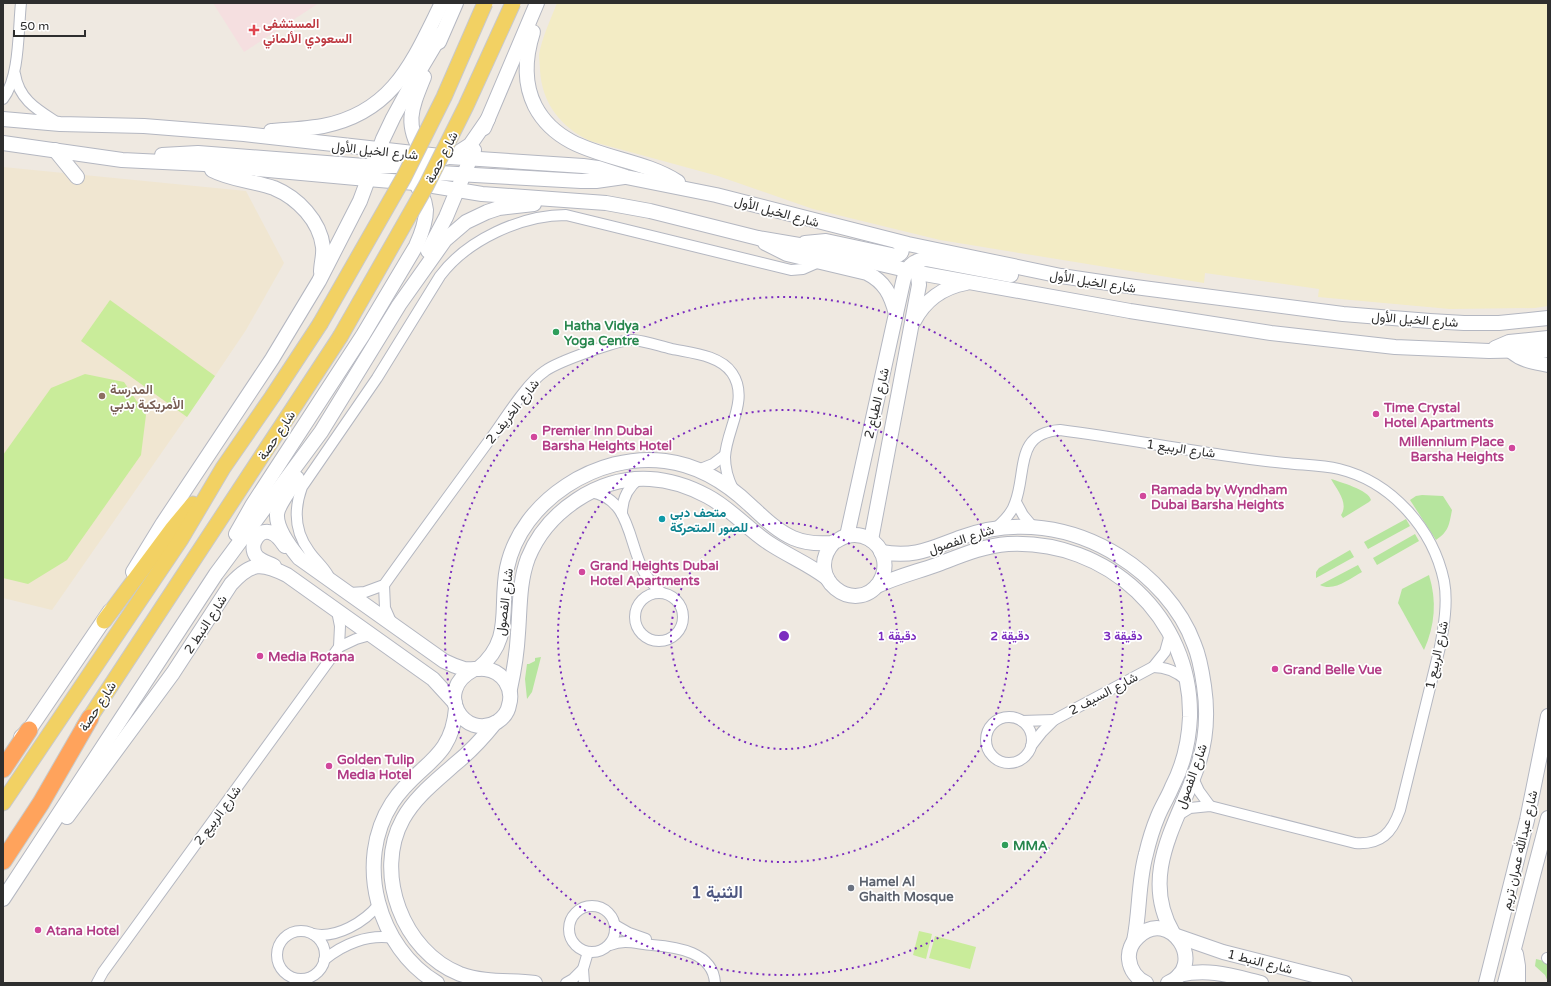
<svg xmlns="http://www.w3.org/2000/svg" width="1551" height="986" font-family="'Varela Round',Vazirmatn,sans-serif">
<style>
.education{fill:#f0e6d1}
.medical{fill:#f5dfe0}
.green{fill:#b6e59e}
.sand{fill:#f3ecc5}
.pitch{fill:#c9ec9a}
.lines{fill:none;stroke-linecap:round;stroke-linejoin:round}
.street-casing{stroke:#b4b7c1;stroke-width:12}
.secondary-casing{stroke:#b4b7c1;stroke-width:16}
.primary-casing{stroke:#c9c9c9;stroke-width:17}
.highway-casing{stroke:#c9c9c9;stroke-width:19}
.street{stroke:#fff;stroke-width:10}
.secondary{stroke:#fff;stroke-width:14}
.primary{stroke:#f2d163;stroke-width:15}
.highway{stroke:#ffa35c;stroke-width:17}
.primary-bridge-casing{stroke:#c9c9c9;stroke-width:17;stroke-linecap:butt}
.primary-bridge{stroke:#f2d163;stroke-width:15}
.ring{fill:none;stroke:#7b2cbf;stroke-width:2;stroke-dasharray:2 4}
.health-dot{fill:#e0444e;stroke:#fff;stroke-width:1.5}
.leisure-dot{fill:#2e9e5b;stroke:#fff;stroke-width:1.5}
.education-dot{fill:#8d6e63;stroke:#fff;stroke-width:1.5}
.hotel-dot{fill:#d1479c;stroke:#fff;stroke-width:1.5}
.culture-dot{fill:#0f9aa8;stroke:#fff;stroke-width:1.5}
.worship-dot{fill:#6b7280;stroke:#fff;stroke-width:1.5}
.labels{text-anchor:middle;stroke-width:3.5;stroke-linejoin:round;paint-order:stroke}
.health-label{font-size:13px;font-weight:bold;fill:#be3a42;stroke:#fff;text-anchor:start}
.street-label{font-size:13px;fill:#2e2e2e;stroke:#fff}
.leisure-label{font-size:13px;font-weight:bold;fill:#27864d;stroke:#fff;text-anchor:start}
.education-label{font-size:13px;font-weight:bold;fill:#785e54;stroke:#fff;text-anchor:start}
.hotel-label{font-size:13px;font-weight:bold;fill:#b23c85;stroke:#fff;text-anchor:start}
.culture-label{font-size:13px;font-weight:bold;fill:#0d838f;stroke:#fff;text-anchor:start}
.worship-label{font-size:13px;font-weight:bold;fill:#5b616d;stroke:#fff;text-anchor:start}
.district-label{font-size:17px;font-weight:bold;fill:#4d5680;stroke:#fff}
.centre{fill:#7b2cbf;stroke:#fff;stroke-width:2}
.ring-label{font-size:12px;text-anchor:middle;font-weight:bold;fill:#7b2cbf;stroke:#fff;stroke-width:3.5;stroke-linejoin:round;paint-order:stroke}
</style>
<rect width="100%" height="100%" fill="#efe9e1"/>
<path class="education" d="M 3,167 L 246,191 L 284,263 L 246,330 L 215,376 L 52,610 L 3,598 Z"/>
<path class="medical" d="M 213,3 L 319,3 L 244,52 Z"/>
<g class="green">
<path d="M 1331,479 C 1340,482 1369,490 1371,500 L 1369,502 L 1343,518 L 1341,515 C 1349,503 1337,490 1331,479 Z"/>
<path d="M 1422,495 L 1443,496 L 1452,510 C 1449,525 1449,531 1436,540 L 1410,500 L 1416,496 Z"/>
<path d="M 1406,519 L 1410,526 L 1368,549 L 1364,542 Z"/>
<path d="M 1415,534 L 1419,541 L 1377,565 L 1373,558 Z"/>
<path d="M 1350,550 L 1354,557 L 1316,578 L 1316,572 L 1319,568 Z"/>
<path d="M 1358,565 L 1362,572 C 1349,579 1334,592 1320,585 Z"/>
<path d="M 1429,575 C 1437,601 1435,625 1424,650 L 1398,603 L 1402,589 Z"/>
<path d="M 541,657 L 532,692 L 527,699 L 525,679 L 527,664 L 529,664 L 535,661 L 535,658 Z"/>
<path d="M 1536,959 L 1548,962 L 1548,982 L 1545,975 L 1535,966 Z"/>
</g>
<path class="sand" d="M 557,3 L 1548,3 L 1548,306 L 1535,308 L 1450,309 L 1318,297 L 1319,289 L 1205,273 L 1204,283 L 940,240 L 813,209 L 718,176 L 590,141 C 561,127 542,104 540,70 C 540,65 539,60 539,55 C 542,37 551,19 557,3 Z"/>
<g class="pitch">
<path d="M 110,300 L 215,376 L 187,417 L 81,341 Z"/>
<path d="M 85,374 L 124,382 L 146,415 L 141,455 L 67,560 L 28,584 L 3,578 L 3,455 L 51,388 Z"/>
<path d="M 919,931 L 932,934 L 926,959 L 913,955 Z"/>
<path d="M 935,936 L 976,947 L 970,969 L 929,958 Z"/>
</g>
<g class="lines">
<defs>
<g id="street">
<path d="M 15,74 C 19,100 38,110 58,123"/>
<path d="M 3,99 C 20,77 18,30 21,3"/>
<path d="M 698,470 L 713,464 L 725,455"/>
<path d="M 591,492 C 631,499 628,543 644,572 C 649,580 655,587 662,593"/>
<path d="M 1016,502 L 1023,515 L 1033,527"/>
<path d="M 622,514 C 622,499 627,488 639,479"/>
<path d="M 997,527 C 1005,520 1012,513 1015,503 C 1027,473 1014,433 1060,430 C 1114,437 1168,447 1222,455 C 1243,458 1264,461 1285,463 C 1303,465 1322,465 1339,469 C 1392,482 1433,529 1444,581 C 1448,602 1444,626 1440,647 L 1400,810 C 1392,833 1381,845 1355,843 L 1210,806 L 1190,808 L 1177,816"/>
<path d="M 328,575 C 323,566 315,560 309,551 C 294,531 294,509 302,487 L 377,378 L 440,276 C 467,240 521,215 566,215 L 791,270 L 803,269 L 819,262"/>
<path d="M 384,585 L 385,608 L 392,624"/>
<path d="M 350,593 L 365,592 L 384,585 C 419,536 455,487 491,438 C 505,419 526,384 545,371 C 557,362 620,339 633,340 C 646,341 659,346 672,349 C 691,353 720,355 732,373 C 750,399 726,430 725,457 C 725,468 728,479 733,489"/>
<circle cx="659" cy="617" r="24"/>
<path d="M 337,611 L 340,626 L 339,647"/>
<path d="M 1153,667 C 1166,667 1176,671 1186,680"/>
<circle cx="1009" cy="740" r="23"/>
<path d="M 1022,721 L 1054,720"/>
<path d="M 1031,746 L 1042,732 L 1054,720 L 1153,667 L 1165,652 L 1170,634"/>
<path d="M 1193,778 L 1199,791 L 1210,806"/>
<circle cx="592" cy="929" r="23"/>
<path d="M 615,925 L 629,933 L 646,939"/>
<circle cx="301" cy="955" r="24"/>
<path d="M 313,934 C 336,939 365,922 379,904"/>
<path d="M 610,945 C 625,939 637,944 652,945 C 677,947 713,952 715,983"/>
<path d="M 1547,958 L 1548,959"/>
<path d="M 324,960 C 343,944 368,934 393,938"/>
<path d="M 97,983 L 103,972 L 339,647 L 356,639 L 370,635"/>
<path d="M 566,983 L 573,979 L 583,969"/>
<path d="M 584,983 L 583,969 L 588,952"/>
</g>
<g id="secondary">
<path d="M 533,32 C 525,57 523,82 535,106 C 563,160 632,152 678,182"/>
<path d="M 439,42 L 456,3"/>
<path d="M 3,119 L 60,124 L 144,126 L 244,134 L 449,157 L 583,166 L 598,168 L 626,177 L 716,195 L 908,244 L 1061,276 L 1135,287 L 1343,314 L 1430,321 L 1464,323 L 1499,323 L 1548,318"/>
<path d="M 484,128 L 537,3"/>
<path d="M 271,131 C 288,130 306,129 323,126 C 394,112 413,61 442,3"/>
<path d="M 3,143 L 122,160 L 204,164 L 356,178 L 415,183 L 482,194 L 606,203 L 650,211 L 758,238 L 799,245 L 919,273 L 1130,311 L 1271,333 L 1395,347 L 1489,351 L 1548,350"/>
<path d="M 55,150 L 77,177"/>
<path d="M 162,155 L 198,153 L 365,166 L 411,166 L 449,157 L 456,154 L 470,145 L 488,119"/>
<path d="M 423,155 C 404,124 411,109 424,77"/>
<path d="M 212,170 C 231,180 254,181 274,188 C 298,198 320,221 323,247 C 324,255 321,264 321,272"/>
<path d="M 422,172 L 581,181 L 596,181 L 624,177"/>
<path d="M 765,243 L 787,254 L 867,273 C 885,282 891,295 896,314"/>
<path d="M 805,243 L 826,241 L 896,256 C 903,254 904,247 898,242"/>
<path d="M 428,251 L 446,217 L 474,150"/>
<path d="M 914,321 C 925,300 944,287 966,283"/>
<path d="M 1495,348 L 1509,342 L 1548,338"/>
<path d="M 1512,352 C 1523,361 1534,362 1548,365"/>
<path d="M 297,478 C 292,488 278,504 277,514 C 276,529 290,547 299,558 L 444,661 C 450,664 457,667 464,669 C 471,670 478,668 485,669 C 503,671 514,689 509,705 C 508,712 503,718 497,722 C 464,741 433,691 473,670"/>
<path d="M 236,534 L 253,504 L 363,335 L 416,246 C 421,235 426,223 426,210 C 424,188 401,161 382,152"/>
<path d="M 847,536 L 903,282 C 906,268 912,260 927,259 L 1011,275"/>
<path d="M 871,540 L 919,285 L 917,265"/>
<path d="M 881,552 C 916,558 931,548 962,537 C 1015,518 1072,526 1119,556 C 1151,576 1181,608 1194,644 C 1200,658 1202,672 1204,686 C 1208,713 1207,736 1199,762 C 1180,820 1138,873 1173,933"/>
<path d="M 274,566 C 269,563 262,562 257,557 C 247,545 260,525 274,534 C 279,537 282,542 285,546"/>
<path d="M 133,572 L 163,523 L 272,359 L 319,281 L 360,201 L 383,139 L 393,118 L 411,85 L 442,33"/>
<path d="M 877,586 C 896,577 916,572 936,565 C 960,556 982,546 1008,544 C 1107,539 1192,617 1190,717 C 1189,740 1183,766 1172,787 C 1168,797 1162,806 1158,816 C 1153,828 1149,841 1146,854 C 1138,882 1140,912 1134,941"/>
<path d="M 478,669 C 514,639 499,608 507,568 C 521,500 599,452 665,461 C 699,465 727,483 751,506 C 764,518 777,531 793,538 C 805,543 818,544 831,543 C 837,542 841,537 847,536 C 863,532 878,541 883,556 C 886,565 884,575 879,583 C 855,617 802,577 834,542"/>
<path d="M 510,689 C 514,671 517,652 518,633 C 520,608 519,582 528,558 C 547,511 599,476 650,479 C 670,480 690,487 707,496 C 732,509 749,531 772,545 C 791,557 810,565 827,578"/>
<path d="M 495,723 C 483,738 470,752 455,764 C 436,781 415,797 403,819 C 373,873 403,952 460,974 C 485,983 510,980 535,983"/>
<path d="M 21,737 L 29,730 L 110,611"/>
<path d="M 67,817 L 173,673 L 231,584 C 251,562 261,562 287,575 L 433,679 L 455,703"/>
<path d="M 3,899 L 216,574 L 321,432 L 399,305 L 445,240 L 466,222 L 487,212 L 499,208 L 534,204"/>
<path d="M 1177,936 L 1223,952 L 1345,983"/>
<path d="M 1516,954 L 1518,966 L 1518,983"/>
<path d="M 1179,975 C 1209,968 1232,976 1261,983"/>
<path d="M 437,983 C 378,948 354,862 392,803 C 417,764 452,761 456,708"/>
<path d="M 1146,983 C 1137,979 1130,970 1129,959 C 1128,951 1132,942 1138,937 C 1169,906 1209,965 1168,983"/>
<path d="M 1486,983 L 1527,820 L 1548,716"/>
<path d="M 1505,983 L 1548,818"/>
</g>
<g id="primary">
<path d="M 104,621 L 173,528 L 193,504"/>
<path d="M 83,728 L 340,337"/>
<path d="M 3,803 L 181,539 L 223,468 L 272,397 L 320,324"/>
</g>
<g id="highway">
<path d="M 3,769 L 29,730"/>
<path d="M 3,861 L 41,803 L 90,718"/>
</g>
</defs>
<use href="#street" class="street-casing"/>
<use href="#secondary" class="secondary-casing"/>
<use href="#primary" class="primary-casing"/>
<use href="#highway" class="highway-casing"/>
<use href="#street" class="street"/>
<use href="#secondary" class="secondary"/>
<use href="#primary" class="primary"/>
<use href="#highway" class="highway"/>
<defs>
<g id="primary-bridge">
<path d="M 320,324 L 404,177 L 444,97 L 485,3"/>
<path d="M 340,337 L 426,186 L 466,106 L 513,3"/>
</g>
</defs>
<use href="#primary-bridge" class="primary-bridge-casing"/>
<use href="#primary-bridge" class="primary-bridge"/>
</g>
<g class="ring">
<circle cx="784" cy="636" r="113"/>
<circle cx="784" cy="636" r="226"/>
<circle cx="784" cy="636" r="339"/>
</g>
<path class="health-dot" d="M252 24h4v4h4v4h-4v4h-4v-4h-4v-4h4z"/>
<g class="leisure-dot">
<circle cx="556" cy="332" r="4"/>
<circle cx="1005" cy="845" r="4"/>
</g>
<circle class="education-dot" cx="102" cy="396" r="4"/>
<g class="hotel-dot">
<circle cx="1376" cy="414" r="4"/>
<circle cx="534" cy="437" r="4"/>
<circle cx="1512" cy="448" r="4"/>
<circle cx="1143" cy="496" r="4"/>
<circle cx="582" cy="572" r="4"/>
<circle cx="260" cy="656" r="4"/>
<circle cx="1275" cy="669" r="4"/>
<circle cx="329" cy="766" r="4"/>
<circle cx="38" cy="930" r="4"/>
</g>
<circle class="culture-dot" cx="662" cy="519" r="4"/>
<circle class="worship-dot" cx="851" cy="888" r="4"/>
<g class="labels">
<g class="health-label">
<text x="263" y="28">المستشفى<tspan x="263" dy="15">السعودي الألماني</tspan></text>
</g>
<g class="street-label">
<text transform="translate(375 150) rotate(6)" y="5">شارع الخيل الأول</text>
<text transform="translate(441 157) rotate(-63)" y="5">شارع حصة</text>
<text transform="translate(777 211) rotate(15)" y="5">شارع الخيل الأول</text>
<text transform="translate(1093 281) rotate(9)" y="5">شارع الخيل الأول</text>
<text transform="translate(1415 319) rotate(4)" y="5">شارع الخيل الأول</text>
<text transform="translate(876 403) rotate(-77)" y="5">شارع الطباع 2</text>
<text transform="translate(512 411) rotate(-52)" y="5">شارع الخريف 2</text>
<text transform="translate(276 435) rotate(-56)" y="5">شارع حصة</text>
<text transform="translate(1181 448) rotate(8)" y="5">شارع الربيع 1</text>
<text transform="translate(961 539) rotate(-18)" y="5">شارع الفصول</text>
<text transform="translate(504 602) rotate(-83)" y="5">شارع الفصول</text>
<text transform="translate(205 624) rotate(-57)" y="5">شارع النبط 2</text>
<text transform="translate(1436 655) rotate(-78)" y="5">شارع الربيع 1</text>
<text transform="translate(1103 693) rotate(-28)" y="5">شارع السيف 2</text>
<text transform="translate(97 706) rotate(-57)" y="5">شارع حصة</text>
<text transform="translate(1191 776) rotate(-70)" y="5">شارع الفصول</text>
<text transform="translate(217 815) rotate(-54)" y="5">شارع الربيع 2</text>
<text transform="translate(1519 850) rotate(-77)" y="5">شارع عبدالله عمران تريم</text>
<text transform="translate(1260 961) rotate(14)" y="5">شارع النبط 1</text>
</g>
<g class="leisure-label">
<text x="564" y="330">Hatha Vidya<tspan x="564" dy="15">Yoga Centre</tspan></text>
<text x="1013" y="850">MMA</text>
</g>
<g class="education-label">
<text x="110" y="394">المدرسة<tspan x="110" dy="15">الأمريكية بدبي</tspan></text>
</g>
<g class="hotel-label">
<text x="1384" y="412">Time Crystal<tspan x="1384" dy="15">Hotel Apartments</tspan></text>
<text x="542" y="435">Premier Inn Dubai<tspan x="542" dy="15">Barsha Heights Hotel</tspan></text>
<text x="1504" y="446" text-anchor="end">Millennium Place<tspan x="1504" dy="15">Barsha Heights</tspan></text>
<text x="1151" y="494">Ramada by Wyndham<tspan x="1151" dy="15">Dubai Barsha Heights</tspan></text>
<text x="590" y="570">Grand Heights Dubai<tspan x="590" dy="15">Hotel Apartments</tspan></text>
<text x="268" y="661">Media Rotana</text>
<text x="1283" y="674">Grand Belle Vue</text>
<text x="337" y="764">Golden Tulip<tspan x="337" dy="15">Media Hotel</tspan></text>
<text x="46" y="935">Atana Hotel</text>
</g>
<g class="culture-label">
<text x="670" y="517">متحف دبي<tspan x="670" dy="15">للصور المتحركة</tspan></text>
</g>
<g class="worship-label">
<text x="859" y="886">Hamel Al<tspan x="859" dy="15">Ghaith Mosque</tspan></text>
</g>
<g class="district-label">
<text x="717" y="898">الثنية 1</text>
</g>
</g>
<circle cx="784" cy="636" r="6" class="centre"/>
<g class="ring-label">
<text x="897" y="640">1 دقيقة</text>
<text x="1010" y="640">2 دقيقة</text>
<text x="1123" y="640">3 دقيقة</text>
</g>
<rect width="1551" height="986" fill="none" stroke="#2e2e2e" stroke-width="8"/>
<path d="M14 30v6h71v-6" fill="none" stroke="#2e2e2e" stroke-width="2"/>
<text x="20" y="30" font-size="12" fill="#2e2e2e" stroke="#ffffff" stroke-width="3" paint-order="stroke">50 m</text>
</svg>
